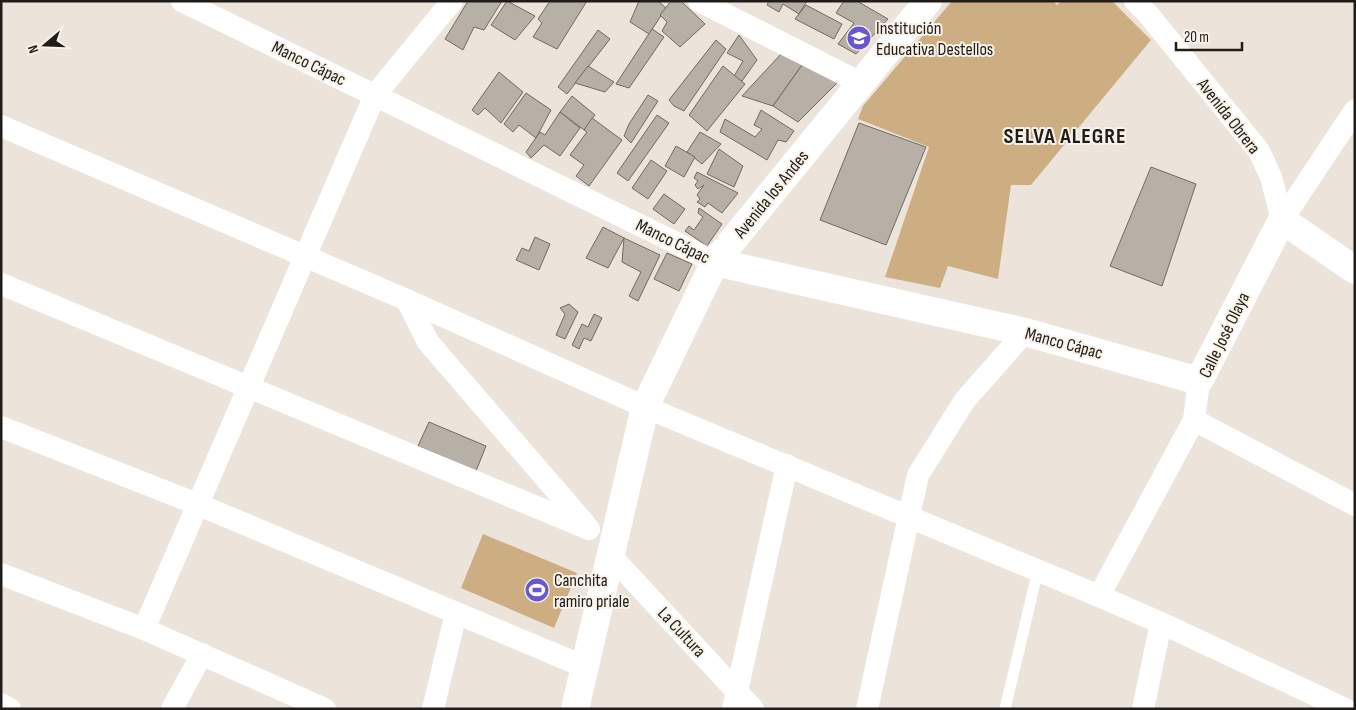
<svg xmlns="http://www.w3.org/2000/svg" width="1356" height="710" font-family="'Sofia Sans Condensed',sans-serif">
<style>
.green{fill:#cdae83}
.building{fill:#b7b0a7;stroke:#706a61}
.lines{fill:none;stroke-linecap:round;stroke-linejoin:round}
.service{stroke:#fff;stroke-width:11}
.minor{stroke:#fff;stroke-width:22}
.tertiary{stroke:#fff;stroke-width:28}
.labels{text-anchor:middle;stroke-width:4;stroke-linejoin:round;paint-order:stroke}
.poi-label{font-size:18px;fill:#1f1c19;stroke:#f9f2e8;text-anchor:start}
.street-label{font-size:18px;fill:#1f1c19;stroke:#f9f2e8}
.district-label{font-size:22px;font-weight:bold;letter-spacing:1px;fill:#1f1c19;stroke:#f9f2e8}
</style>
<rect width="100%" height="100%" fill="#ece4da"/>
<g class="green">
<path d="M 952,1 L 1053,1 L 1057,5 L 1061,1 L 1112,1 L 1151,40 L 1031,185 L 1011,185 L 998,279 L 948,266 L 940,288 L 885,277 L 929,147 L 858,119 L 863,106 Z"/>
<path d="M 483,534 L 577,573 L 554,628 L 461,588 Z"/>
</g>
<g class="building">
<path d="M 468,1 L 502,1 L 484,30 L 474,27 L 463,50 L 445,39 Z"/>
<path d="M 507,1 L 535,16 L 515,40 L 491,25 Z"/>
<path d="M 550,1 L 587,1 L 557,49 L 533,37 L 542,23 L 538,19 Z"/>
<path d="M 639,1 L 658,1 L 666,8 L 649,34 L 630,22 Z"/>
<path d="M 671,1 L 681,1 L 705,24 L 680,47 L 662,31 L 667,22 L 660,15 Z"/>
<path d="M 769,1 L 807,1 L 799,14 L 783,4 L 779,12 L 767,5 Z"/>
<path d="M 844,1 L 857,1 L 888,19 L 856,54 L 838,44 L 854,23 L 836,13 Z"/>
<path d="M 806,5 L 842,24 L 834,39 L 795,19 Z"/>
<path d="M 652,29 L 664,37 L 629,88 L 616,84 Z"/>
<path d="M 598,30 L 610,39 L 567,94 L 558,87 Z"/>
<path d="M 739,35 L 757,60 L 742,81 L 733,78 L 743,61 L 727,53 Z"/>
<path d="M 716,40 L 726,49 L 684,111 L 674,106 L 669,100 Z"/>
<path d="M 781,54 L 802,65 L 773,106 L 742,96 Z"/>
<path d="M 802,65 L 838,82 L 798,122 L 773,106 Z"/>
<path d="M 588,66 L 614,82 L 605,92 L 575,83 Z"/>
<path d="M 723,66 L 745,84 L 707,131 L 689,115 Z"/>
<path d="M 499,72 L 523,92 L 501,123 L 485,108 L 478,115 L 472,110 Z"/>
<path d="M 526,93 L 551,110 L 536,138 L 519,125 L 513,132 L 504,124 Z"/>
<path d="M 648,95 L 658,101 L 631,143 L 624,136 L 629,124 Z"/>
<path d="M 572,96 L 595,115 L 584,130 L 560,112 Z"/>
<path d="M 761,110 L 794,131 L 786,142 L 778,140 L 767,160 L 720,132 L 725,119 L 755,137 L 762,129 L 754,125 Z"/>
<path d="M 560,112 L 580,128 L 560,156 L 544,145 L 531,158 L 526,152 L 540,132 L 545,135 Z"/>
<path d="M 657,115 L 669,123 L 628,181 L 617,173 Z"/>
<path d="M 592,118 L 622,140 L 589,186 L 576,176 L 584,165 L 570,155 L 587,132 L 584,130 Z"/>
<path d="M 859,123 L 926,147 L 886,245 L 820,220 Z"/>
<path d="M 700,132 L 721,144 L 702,164 L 687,152 Z"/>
<path d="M 676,146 L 695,157 L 684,177 L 665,166 Z"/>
<path d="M 719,149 L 743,166 L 734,187 L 707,174 Z"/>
<path d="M 651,160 L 667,171 L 648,199 L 632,188 Z"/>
<path d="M 1151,167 L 1196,184 L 1162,286 L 1110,266 Z"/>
<path d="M 697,172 L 738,193 L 722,213 L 708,203 L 705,207 L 697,202 L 700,199 L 697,195 L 704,185 L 698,189 L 695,185 L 698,181 L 694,178 Z"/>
<path d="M 664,194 L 685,209 L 674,224 L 653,209 Z"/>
<path d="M 699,208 L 722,224 L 707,246 L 685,231 L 689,226 L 694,230 L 703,217 L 698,213 Z"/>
<path d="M 603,227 L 624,238 L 608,268 L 586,258 Z"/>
<path d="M 535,237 L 550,244 L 539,270 L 516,260 L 522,248 L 529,251 Z"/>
<path d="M 624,238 L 660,255 L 638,301 L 629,296 L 641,272 L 622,262 Z"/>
<path d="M 667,253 L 692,264 L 679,291 L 654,279 Z"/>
<path d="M 569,304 L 578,312 L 565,339 L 556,335 L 565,314 L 560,308 Z"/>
<path d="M 594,314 L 602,318 L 591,341 L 584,338 L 579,349 L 572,345 L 582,324 L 588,327 Z"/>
<path d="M 429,422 L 486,446 L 476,471 L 418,446 Z"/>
</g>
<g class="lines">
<path class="service" d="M 1005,709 L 1038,570"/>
<g class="minor">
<path d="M 182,1 L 715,262"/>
<path d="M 699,1 L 861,83"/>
<path d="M 1135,1 L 1148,14 L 1259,151 L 1271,177 L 1282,220"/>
<path d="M 1,126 L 407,300 L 645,407 L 1099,596 L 1161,623 L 1345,709"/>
<path d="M 1282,220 L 1355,110"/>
<path d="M 1,284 L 589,529"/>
<path d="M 407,300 L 428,342 L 585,524"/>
<path d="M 1194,420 L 1355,505"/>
<path d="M 1,427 L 197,504 L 585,667"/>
<path d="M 611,556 L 753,709"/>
<path d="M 1,574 L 144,629 L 325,709"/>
<path d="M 1099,596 L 1194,420 L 1199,381"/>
<path d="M 144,629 L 375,95 L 452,1"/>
<path d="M 1,704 L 10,709"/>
<path d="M 172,709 L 202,654"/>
<path d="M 433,709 L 456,613"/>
<path d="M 733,709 L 787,465"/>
<path d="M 867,709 L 918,475 L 965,400 L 1025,332"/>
<path d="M 1143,709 L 1161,623"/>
</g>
<g class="tertiary">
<path d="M 715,262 L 1025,332 L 1199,381 L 1282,220 L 1355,270"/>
<path d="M 575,709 L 645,407 L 715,262 L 928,1"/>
</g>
</g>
<defs>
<symbol id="school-disc" viewBox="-11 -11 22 22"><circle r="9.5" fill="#6956d0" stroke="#f9f2e8"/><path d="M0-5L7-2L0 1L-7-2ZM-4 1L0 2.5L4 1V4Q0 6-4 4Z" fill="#fff"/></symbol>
<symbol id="stadium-disc" viewBox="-11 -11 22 22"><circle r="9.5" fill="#6956d0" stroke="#f9f2e8"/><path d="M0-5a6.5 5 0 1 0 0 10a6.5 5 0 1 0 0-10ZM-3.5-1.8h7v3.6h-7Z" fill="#fff"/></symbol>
</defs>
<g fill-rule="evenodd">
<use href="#school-disc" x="845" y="24" width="28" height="28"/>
<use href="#stadium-disc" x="523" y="576" width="28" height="28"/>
</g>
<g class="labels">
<g class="poi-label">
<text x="876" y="34">Institución<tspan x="876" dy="21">Educativa Destellos</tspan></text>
<text x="554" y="586">Canchita<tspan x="554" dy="21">ramiro priale</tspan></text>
</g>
<g class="street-label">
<text transform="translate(309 63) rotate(26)" y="6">Manco Cápac</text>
<text transform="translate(1229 116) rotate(52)" y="6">Avenida Obrera</text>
<text transform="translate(771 194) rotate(-51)" y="6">Avenida los Andes</text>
<text transform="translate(673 241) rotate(26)" y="6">Manco Cápac</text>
<text transform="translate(1224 335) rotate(-64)" y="6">Calle José Olaya</text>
<text transform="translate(1064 343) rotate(15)" y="6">Manco Cápac</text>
<text transform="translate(682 632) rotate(47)" y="6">La Cultura</text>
</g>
<g class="district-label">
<text x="1065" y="143">SELVA ALEGRE</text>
</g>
</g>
<rect width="1356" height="710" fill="none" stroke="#1f1c19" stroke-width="5"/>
<g transform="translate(45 45) rotate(251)" stroke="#f9f2e8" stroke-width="4" paint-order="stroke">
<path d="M0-4L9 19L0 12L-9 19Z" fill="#1f1c19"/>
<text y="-8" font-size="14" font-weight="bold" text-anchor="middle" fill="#1f1c19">N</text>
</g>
<path d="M1176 42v8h66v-8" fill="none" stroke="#1f1c19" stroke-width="2.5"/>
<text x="1184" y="42" font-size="15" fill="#1f1c19" stroke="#f9f2e8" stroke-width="4" paint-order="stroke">20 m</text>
</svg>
